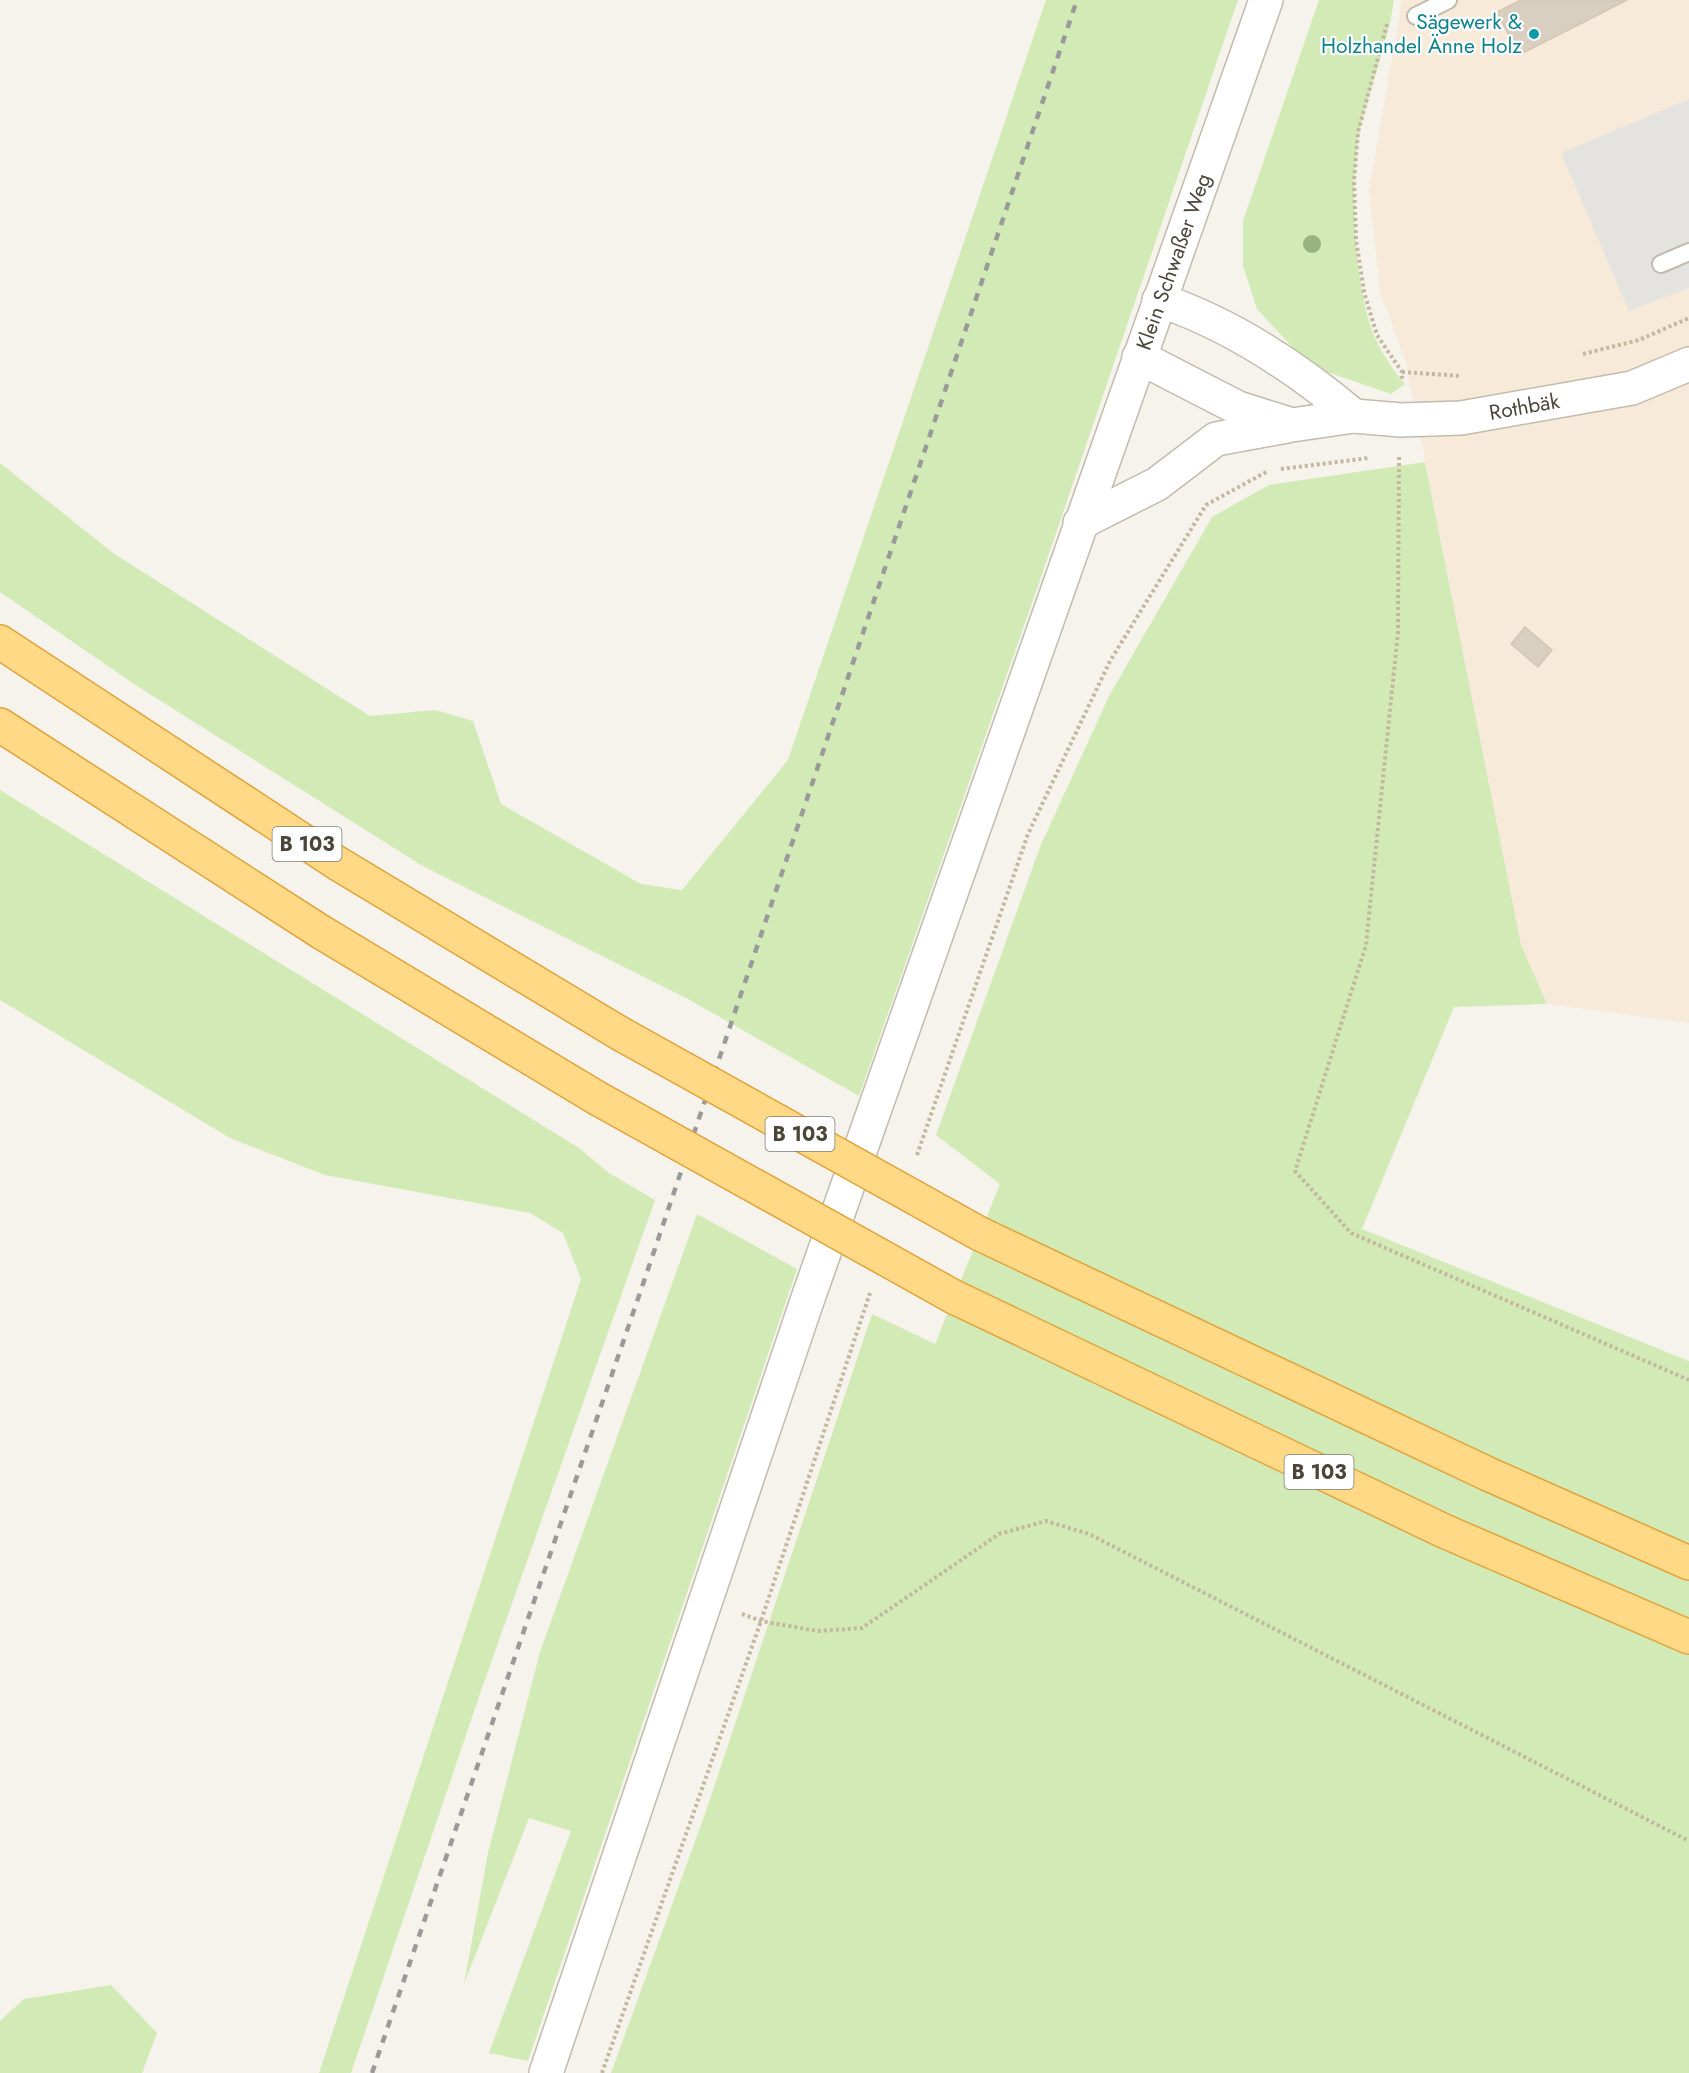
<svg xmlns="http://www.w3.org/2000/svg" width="1689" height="2073" font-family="Jost,sans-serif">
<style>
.commercial{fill:#f7ead8}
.green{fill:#d2eab5}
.parking{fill:#e5e3e0}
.building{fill:#d8cfc1;stroke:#d3c7b4;stroke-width:1.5}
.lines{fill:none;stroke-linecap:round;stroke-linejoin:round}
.service-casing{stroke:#c2bbae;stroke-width:20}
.minor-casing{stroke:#c2bbae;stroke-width:36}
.tertiary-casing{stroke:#c2bbae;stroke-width:36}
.trunk-casing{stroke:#e0a43c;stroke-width:36}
.path{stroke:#c4b79f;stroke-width:4;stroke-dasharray:3 3;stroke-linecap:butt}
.service{stroke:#fff;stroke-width:16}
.minor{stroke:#fff;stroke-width:33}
.tertiary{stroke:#fff;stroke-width:33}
.trunk{stroke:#ffd985;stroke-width:33}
.rail{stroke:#9a9a9a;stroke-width:4.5;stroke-dasharray:8 8;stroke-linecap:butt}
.trunk-bridge-casing{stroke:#e0a43c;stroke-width:36;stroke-linecap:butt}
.trunk-bridge{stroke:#ffd985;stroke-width:33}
.tree{fill:#97b381}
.culture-dot{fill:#0f9aa8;stroke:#fff;stroke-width:2}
.labels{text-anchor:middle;stroke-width:4.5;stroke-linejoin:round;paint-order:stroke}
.shield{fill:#fff;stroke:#817c74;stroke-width:1.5}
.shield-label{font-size:20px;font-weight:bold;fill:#4b4439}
.culture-label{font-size:21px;fill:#0d838f;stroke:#fff;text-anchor:end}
.street-label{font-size:21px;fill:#4b4439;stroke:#fff}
</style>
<rect width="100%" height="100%" fill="#f6f3ec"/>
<path class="commercial" d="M 1402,0 L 1689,0 L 1689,1023 L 1547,1004 L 1521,945 L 1406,363 L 1380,292 L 1369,190 Z"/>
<g class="green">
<path d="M 1046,0 L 1238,0 L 1040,580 L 859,1096 L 686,998 L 421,865 L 137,686 L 0,592 L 0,463 L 113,553 L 370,716 L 435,710 L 473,721 L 501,804 L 641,884 L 682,890 L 788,760 Z"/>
<path d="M 1319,0 L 1394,0 C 1388,44 1370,86 1360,129 C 1349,180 1354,290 1375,338 C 1383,355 1393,370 1405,384 L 1391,394 L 1310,366 L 1257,309 L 1243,266 L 1243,221 Z"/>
<path d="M 1425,462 L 1521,945 L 1547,1004 L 1454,1007 L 1362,1229 L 1689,1361 L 1689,2073 L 611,2073 L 706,1811 L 872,1314 L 935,1344 L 1000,1184 L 936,1135 L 1040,847 L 1109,696 L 1212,517 L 1269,485 Z"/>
<path d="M 0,790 L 579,1148 L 609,1173 L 655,1200 L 482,1688 L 351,2073 L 319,2073 L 581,1279 L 563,1233 L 530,1213 L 325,1175 L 230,1138 L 0,1000 Z"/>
<path d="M 697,1214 L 797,1269 L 528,2061 L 489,2053 L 571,1831 L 529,1818 L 464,1984 L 488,1853 L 540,1652 Z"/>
<path d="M 111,1985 L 157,2033 L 142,2073 L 0,2073 L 0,2021 L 24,1999 Z"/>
</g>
<path class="parking" d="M 1689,99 L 1689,288 L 1629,311 L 1561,153 Z"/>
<g class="building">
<path d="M 1521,0 L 1627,0 L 1519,55 L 1497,12 Z"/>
<path d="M 1525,627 L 1552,650 L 1538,667 L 1511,644 Z"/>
</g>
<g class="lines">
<defs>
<g id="service">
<path d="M 1416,16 L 1448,0"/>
<path d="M 1661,264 L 1689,252"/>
</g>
<g id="minor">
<path d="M 1159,300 C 1231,324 1297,368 1354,416"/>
<path id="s1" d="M 1139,357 L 1238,408 L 1292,425 L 1354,416 L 1401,420 L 1461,418 L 1632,388 L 1689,364"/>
<path d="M 1080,523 L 1157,484 L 1216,439 L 1287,426"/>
</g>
<g id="tertiary">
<path id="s2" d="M 546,2073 L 807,1301 L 1266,0"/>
</g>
<g id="trunk">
<path d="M 0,642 L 337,863 L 621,1034"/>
<path d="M 0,725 L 321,932 L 597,1098"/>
<path d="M 980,1234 L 1488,1474 L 1689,1563"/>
<path d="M 954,1297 L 1444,1531 L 1689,1637"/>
</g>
</defs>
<use href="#service" class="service-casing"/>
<use href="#minor" class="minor-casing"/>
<use href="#tertiary" class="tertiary-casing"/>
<use href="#trunk" class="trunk-casing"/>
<g class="path">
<path d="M 1387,24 L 1358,132 L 1354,182 L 1356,239 L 1364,292 L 1377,335 L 1402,372 L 1402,380"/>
<path d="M 1583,354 L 1639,340 L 1689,318"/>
<path d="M 1402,372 L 1461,376"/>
<path d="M 1399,457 L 1398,632 L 1366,945 L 1295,1171 L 1351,1233 L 1689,1380"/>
<path d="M 1281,469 L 1369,458"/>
<path d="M 917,1155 L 1028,834 L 1110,661 L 1206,505 L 1268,471"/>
<path d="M 742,1614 L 761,1621 L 818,1631 L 862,1628 L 999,1534 L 1046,1521 L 1089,1534 L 1689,1841"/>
<path d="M 602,2073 L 761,1621 L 870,1293"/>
</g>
<use href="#service" class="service"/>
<use href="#minor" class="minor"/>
<use href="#tertiary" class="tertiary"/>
<use href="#trunk" class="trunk"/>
<path class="rail" d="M 372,2073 L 643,1284 L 1077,0"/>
<defs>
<g id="trunk-bridge">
<path d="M 621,1034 L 980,1234"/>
<path d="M 597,1098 L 954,1297"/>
</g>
</defs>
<use href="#trunk-bridge" class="trunk-bridge-casing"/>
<use href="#trunk-bridge" class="trunk-bridge"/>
</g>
<circle class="tree" cx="1312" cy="244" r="9"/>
<circle class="culture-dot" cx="1534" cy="34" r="6"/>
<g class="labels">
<g class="shield">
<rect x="272.5" y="827" width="69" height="34" rx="4.5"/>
<rect x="765.5" y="1117" width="69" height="34" rx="4.5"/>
<rect x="1284.5" y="1455" width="69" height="34" rx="4.5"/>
</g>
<g class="shield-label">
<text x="307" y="851">B 103</text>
<text x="800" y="1141">B 103</text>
<text x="1319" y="1479">B 103</text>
</g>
<g class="culture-label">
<text x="1522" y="29">Sägewerk &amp;<tspan x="1522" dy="24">Holzhandel Änne Holz</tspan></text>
</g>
<g class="street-label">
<text dy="7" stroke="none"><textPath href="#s2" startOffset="1917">Klein Schwaßer Weg</textPath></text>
<text dy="7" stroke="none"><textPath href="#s1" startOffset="402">Rothbäk</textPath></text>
</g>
</g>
</svg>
